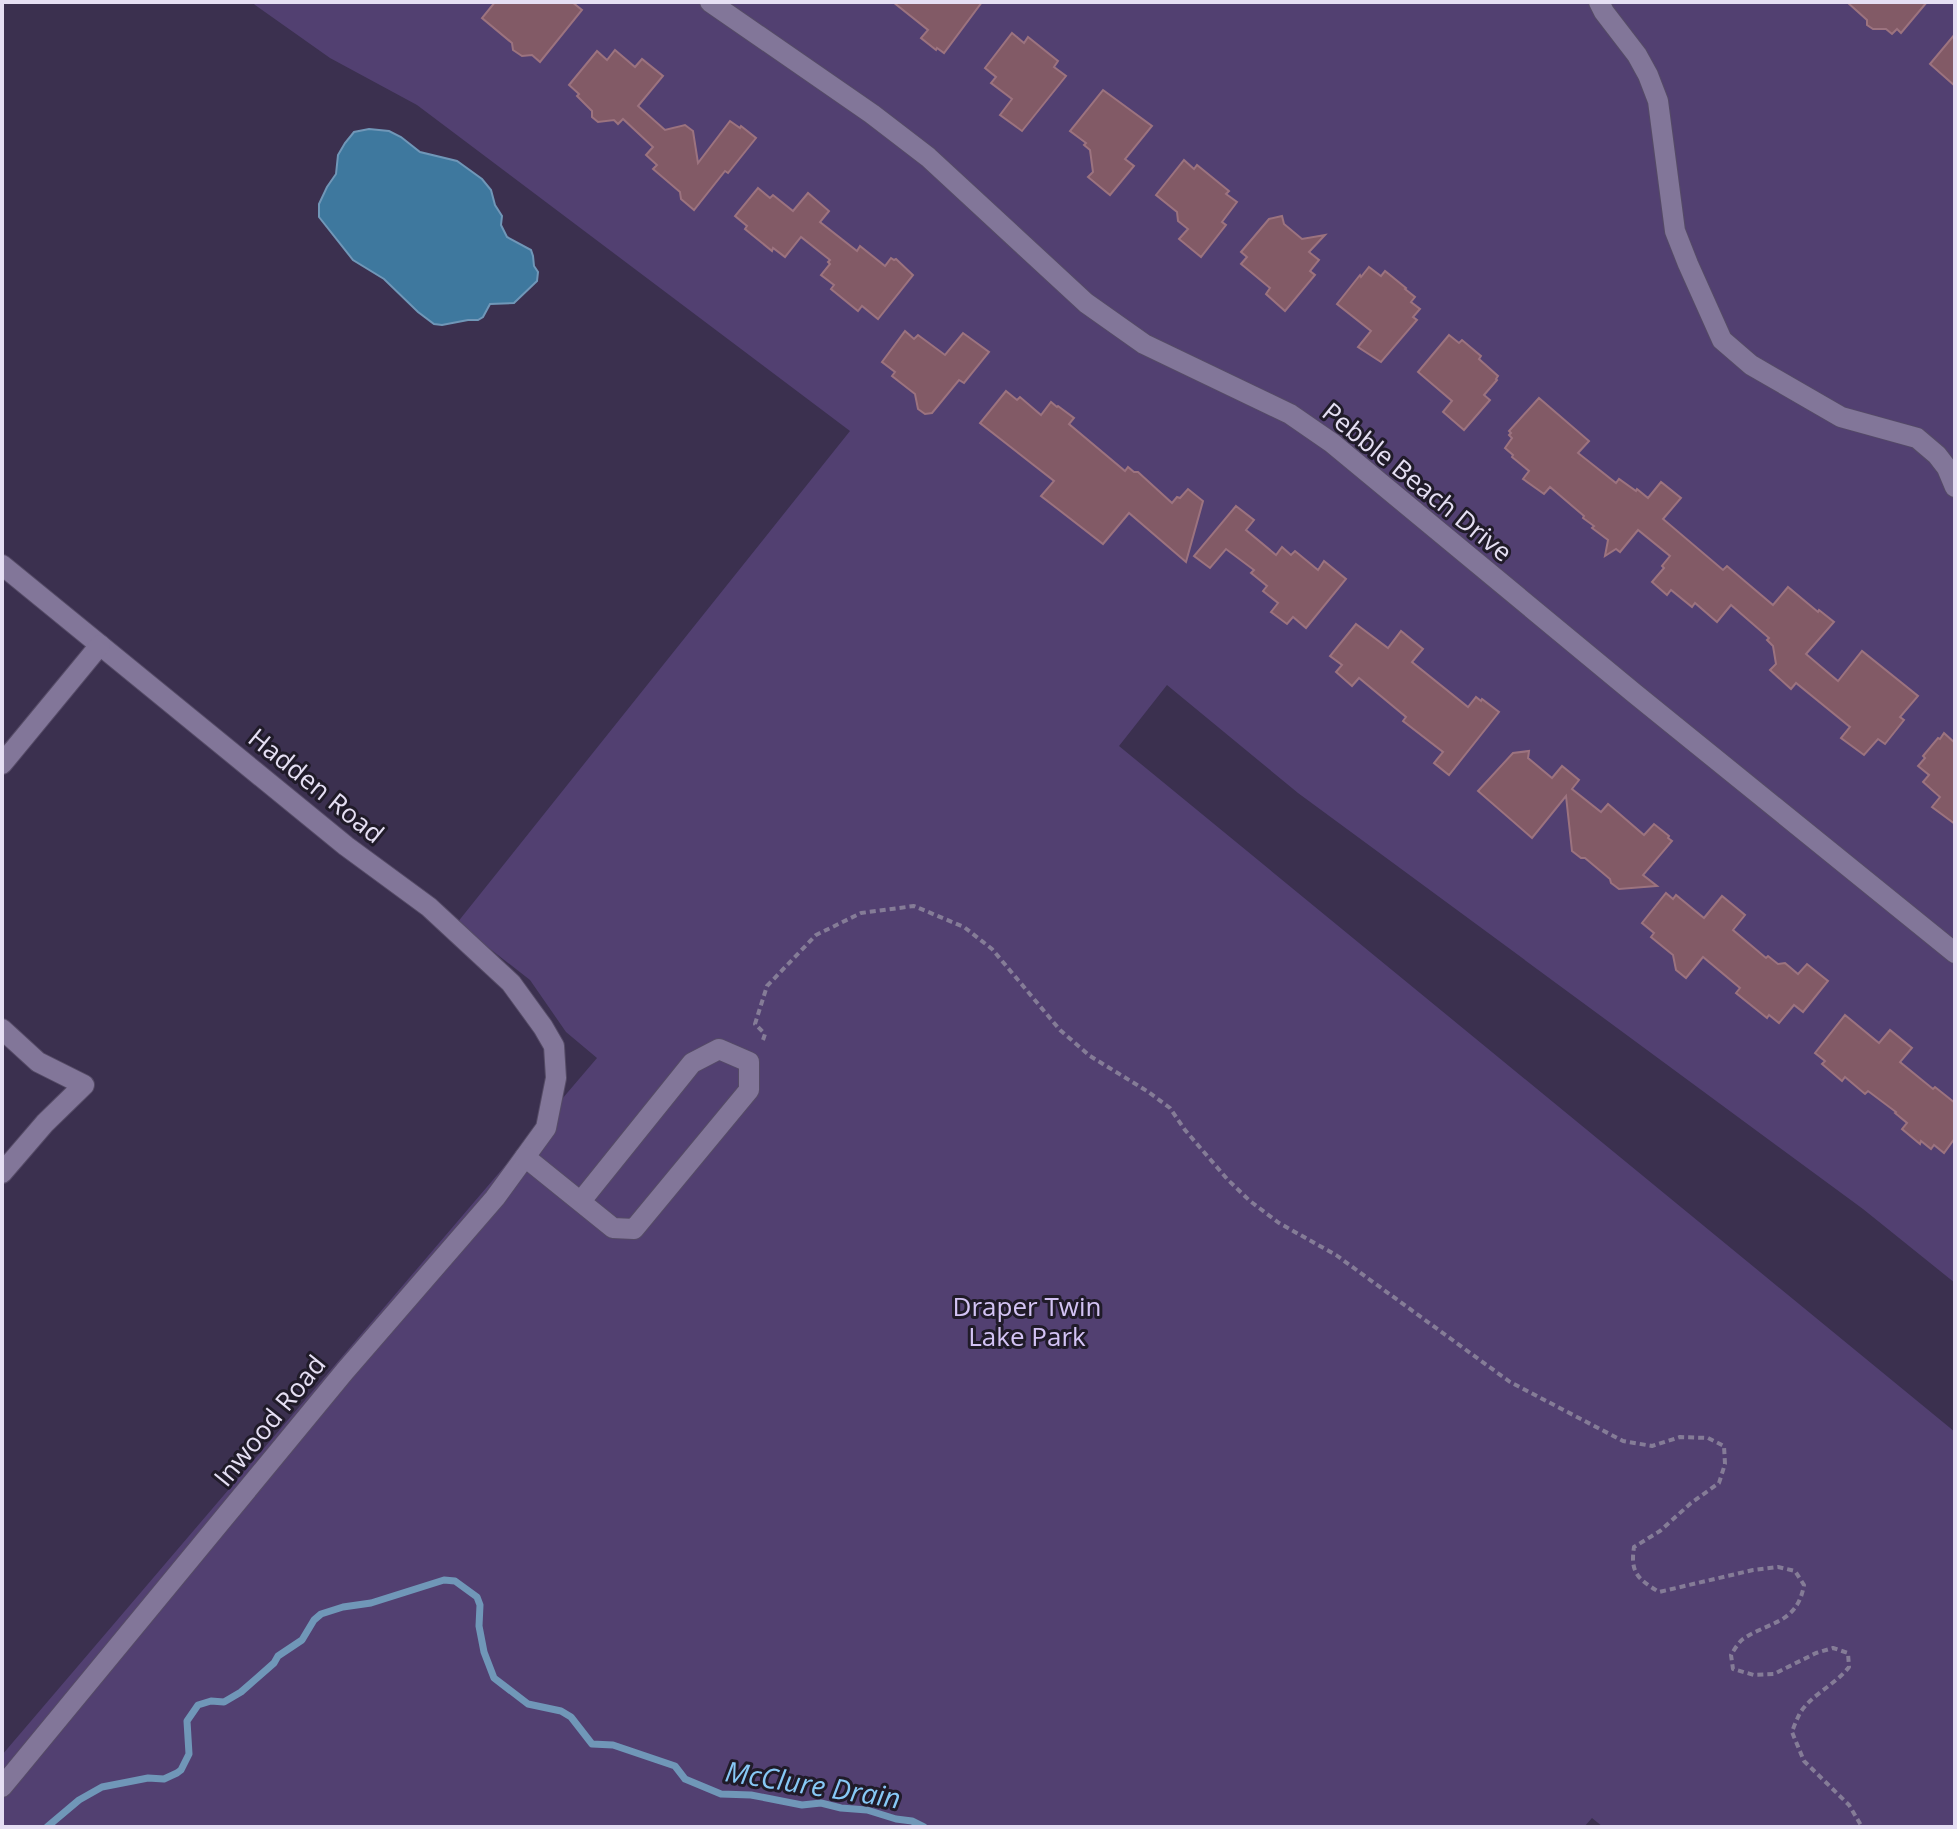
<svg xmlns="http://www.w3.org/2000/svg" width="1957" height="1829" font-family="'Open Sans',sans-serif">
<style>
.green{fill:#524071}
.water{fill:#3e789e;stroke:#7097b8;stroke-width:2}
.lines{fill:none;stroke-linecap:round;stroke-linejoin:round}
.stream{stroke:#7097b8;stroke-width:7}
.building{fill:#825a66;stroke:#9c737f;stroke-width:2}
.minor-casing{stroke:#554b66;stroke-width:22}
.path{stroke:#857c97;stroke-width:4;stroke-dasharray:6 4;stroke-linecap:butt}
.minor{stroke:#827699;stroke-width:20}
.labels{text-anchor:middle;stroke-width:6;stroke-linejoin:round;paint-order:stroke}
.street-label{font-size:26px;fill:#e5dff3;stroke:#201b29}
.park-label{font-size:26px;fill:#d3c3f4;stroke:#201b29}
.water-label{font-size:28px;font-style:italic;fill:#87c8f5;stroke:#201b29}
</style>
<rect width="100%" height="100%" fill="#3b304f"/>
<path class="green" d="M 251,2 L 1955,2 L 1955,1283 L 1863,1209 L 1298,793 L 1167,685 L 1119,746 L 1955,1432 L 1955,1827 L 1603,1827 L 1592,1818 L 1584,1827 L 2,1827 L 2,1755 L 597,1058 L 566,1032 L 530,980 L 457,923 L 850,431 L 417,105 L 330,58 Z"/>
<path class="water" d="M 369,129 L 389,131 L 401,137 L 420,152 L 457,161 L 482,179 L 491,190 L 495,205 L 502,216 L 501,225 L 507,237 L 531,250 L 533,256 L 534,266 L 538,272 L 537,281 L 514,303 L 490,304 L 483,317 L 478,320 L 468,320 L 442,325 L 434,324 L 418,312 L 384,279 L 353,260 L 319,217 L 319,204 L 327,187 L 336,174 L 338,155 L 345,143 L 354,132 Z"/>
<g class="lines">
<path class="stream" d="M 47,1827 L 79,1800 L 102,1787 L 148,1778 L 164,1779 L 177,1773 L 181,1770 L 189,1754 L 187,1721 L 198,1705 L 211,1701 L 224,1702 L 241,1692 L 274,1663 L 278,1656 L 302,1640 L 314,1620 L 321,1614 L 343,1607 L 371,1603 L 444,1580 L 455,1581 L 477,1597 L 480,1605 L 479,1626 L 484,1652 L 494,1678 L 528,1704 L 561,1711 L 571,1717 L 592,1744 L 613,1745 L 675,1766 L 685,1779 L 721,1794 L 751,1795 L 802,1805 L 821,1803 L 841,1808 L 867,1810 L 896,1819 L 912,1821 L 924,1827"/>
</g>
<g class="building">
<path d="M 495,2 L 572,2 L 582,10 L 540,62 L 532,55 L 522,56 L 513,50 L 512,43 L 482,18 Z"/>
<path d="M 893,2 L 982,2 L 944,53 L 937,48 L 936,50 L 921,38 L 928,30 Z"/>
<path d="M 1847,2 L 1927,2 L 1901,33 L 1897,29 L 1892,34 L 1886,29 L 1873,29 L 1867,25 L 1867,20 Z"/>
<path d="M 1012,33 L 1024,43 L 1028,37 L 1058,61 L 1054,67 L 1066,76 L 1022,131 L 1000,115 L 1012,99 L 991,83 L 996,77 L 985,68 Z"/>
<path d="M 1955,34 L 1955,86 L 1930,64 Z"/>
<path d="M 615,50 L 635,67 L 642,59 L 663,76 L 638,106 L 665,130 L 685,125 L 693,131 L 698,163 L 730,121 L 740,128 L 741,126 L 756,138 L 728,173 L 725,171 L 694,210 L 681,199 L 680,192 L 653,169 L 657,165 L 646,155 L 653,147 L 623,119 L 618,124 L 614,120 L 598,122 L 592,117 L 592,111 L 577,96 L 579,94 L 569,85 L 597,51 L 607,60 Z"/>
<path d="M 1103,90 L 1152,126 L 1125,159 L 1134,166 L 1110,195 L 1088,177 L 1093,172 L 1090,150 L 1084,145 L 1086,143 L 1070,131 Z"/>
<path d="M 1184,160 L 1194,169 L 1197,165 L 1229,191 L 1226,194 L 1237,202 L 1222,222 L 1226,225 L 1201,257 L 1179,239 L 1188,229 L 1178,221 L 1177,212 L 1156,195 Z"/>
<path d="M 758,188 L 770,198 L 773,195 L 793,211 L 808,193 L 829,211 L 820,222 L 857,251 L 860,246 L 885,266 L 891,258 L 894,260 L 896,259 L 913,275 L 878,319 L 862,306 L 858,311 L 831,289 L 834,285 L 821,275 L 830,264 L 828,262 L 830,260 L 801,237 L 785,257 L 773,248 L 772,251 L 745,229 L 747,226 L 735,216 Z"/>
<path d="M 1282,216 L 1284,224 L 1302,239 L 1325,235 L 1309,252 L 1319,260 L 1310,271 L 1315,275 L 1285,311 L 1266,294 L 1270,288 L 1241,264 L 1247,257 L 1241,252 L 1269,219 Z"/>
<path d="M 1369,267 L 1381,276 L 1385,271 L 1406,288 L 1405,289 L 1415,297 L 1411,302 L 1420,309 L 1413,317 L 1417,320 L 1381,362 L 1358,347 L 1371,331 L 1337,304 L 1360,275 L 1361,277 Z"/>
<path d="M 905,331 L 914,339 L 918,335 L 945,355 L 963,333 L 989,352 L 964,383 L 959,380 L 932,413 L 925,414 L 918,409 L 915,394 L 892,376 L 895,372 L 882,362 Z"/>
<path d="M 1449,335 L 1459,343 L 1462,340 L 1481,356 L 1479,359 L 1498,376 L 1496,379 L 1497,380 L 1484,395 L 1490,400 L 1464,430 L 1443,412 L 1452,401 L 1418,372 Z"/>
<path d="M 1006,391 L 1017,400 L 1020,397 L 1041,415 L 1051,402 L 1057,407 L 1058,406 L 1074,418 L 1069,424 L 1125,471 L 1128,467 L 1134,472 L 1138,472 L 1172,503 L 1177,497 L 1180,498 L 1188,489 L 1203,501 L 1186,562 L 1129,513 L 1103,544 L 1041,496 L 1054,481 L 980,423 Z"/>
<path d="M 1539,398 L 1589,441 L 1578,453 L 1616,483 L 1619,479 L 1636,491 L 1637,489 L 1648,498 L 1661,482 L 1681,498 L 1663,519 L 1723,570 L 1727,566 L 1773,605 L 1788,587 L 1818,612 L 1819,610 L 1834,622 L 1806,654 L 1838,681 L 1862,651 L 1918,696 L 1900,717 L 1904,720 L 1885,744 L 1878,739 L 1864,755 L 1841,738 L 1850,727 L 1796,683 L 1791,689 L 1770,670 L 1776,664 L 1773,646 L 1767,640 L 1769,638 L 1731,605 L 1717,622 L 1695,603 L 1692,607 L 1671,590 L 1667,595 L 1652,582 L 1664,568 L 1662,566 L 1670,556 L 1638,530 L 1620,552 L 1616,549 L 1605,556 L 1608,540 L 1592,528 L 1594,526 L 1583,518 L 1584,516 L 1550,487 L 1544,494 L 1523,479 L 1529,471 L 1512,457 L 1513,455 L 1505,448 L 1512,438 L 1509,435 L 1511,433 L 1509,431 Z"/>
<path d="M 1236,506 L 1254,520 L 1246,530 L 1276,555 L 1282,547 L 1291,555 L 1295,551 L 1318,570 L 1324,561 L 1346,579 L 1306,628 L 1293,617 L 1287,624 L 1271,612 L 1278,603 L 1263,591 L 1267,586 L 1251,573 L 1254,570 L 1226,549 L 1210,568 L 1194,556 Z"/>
<path d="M 1356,624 L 1388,648 L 1401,631 L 1423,649 L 1412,662 L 1468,707 L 1476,697 L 1481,701 L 1482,699 L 1499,712 L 1449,775 L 1434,763 L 1443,752 L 1403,721 L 1406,717 L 1359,678 L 1352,686 L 1336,672 L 1342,665 L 1330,656 Z"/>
<path d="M 1944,733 L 1955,743 L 1955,824 L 1932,807 L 1940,797 L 1923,782 L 1929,775 L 1918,766 L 1925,758 L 1923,756 L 1938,738 L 1940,739 Z"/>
<path d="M 1529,751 L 1528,758 L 1552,778 L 1562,766 L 1579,780 L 1572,789 L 1601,812 L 1608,804 L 1644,835 L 1654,824 L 1669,836 L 1668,838 L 1672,841 L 1643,875 L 1657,886 L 1619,889 L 1611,883 L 1610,879 L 1585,858 L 1581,858 L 1572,851 L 1566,796 L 1532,838 L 1478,791 L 1513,753 Z"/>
<path d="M 1666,893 L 1673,899 L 1676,895 L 1704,918 L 1722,896 L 1745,915 L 1733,930 L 1766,958 L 1768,956 L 1778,964 L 1785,963 L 1798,974 L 1807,964 L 1828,981 L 1803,1012 L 1794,1005 L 1779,1023 L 1769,1015 L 1767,1018 L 1736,993 L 1740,988 L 1703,957 L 1686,978 L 1676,970 L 1673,955 L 1651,937 L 1654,933 L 1642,923 Z"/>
<path d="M 1845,1015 L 1879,1043 L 1890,1030 L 1912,1048 L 1900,1062 L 1933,1089 L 1935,1087 L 1955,1103 L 1955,1138 L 1944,1153 L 1934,1145 L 1931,1149 L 1921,1141 L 1920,1144 L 1902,1129 L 1907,1123 L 1895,1113 L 1896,1112 L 1868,1091 L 1865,1094 L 1845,1077 L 1842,1081 L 1822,1064 L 1825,1061 L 1815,1053 Z"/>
</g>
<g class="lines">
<defs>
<g id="minor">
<path d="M 710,2 L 872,114 L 928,157 L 1086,303 L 1144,344 L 1290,414 L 1332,443 L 1634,693 L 1955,953"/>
<path d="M 1599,2 L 1604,12 L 1637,55 L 1648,75 L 1658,101 L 1675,231 L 1688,264 L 1722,340 L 1751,365 L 1841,417 L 1917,438 L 1937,455 L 1947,468 L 1955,487"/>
<path d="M 2,565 L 346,846 L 429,907 L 511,983 L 543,1027 L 554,1046 L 556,1078 L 546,1128 L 495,1198 L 345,1371 L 2,1787"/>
<path d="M 2,764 L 100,645"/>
<path d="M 2,1029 L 38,1062 L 84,1085 L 45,1123 L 2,1173"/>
<path d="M 525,1157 L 613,1228 L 634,1229 L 749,1090 L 749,1062 L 719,1049 L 692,1063 L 581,1201"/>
</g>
</defs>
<use href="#minor" class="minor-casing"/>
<path class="path" d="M 763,1040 L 765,1034 L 755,1024 L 767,986 L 816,935 L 861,913 L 914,906 L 964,927 L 992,949 L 1060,1030 L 1090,1056 L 1147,1091 L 1170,1108 L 1185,1130 L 1228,1180 L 1250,1201 L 1279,1223 L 1336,1255 L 1510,1382 L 1623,1441 L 1652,1446 L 1680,1437 L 1708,1438 L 1724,1446 L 1725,1464 L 1719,1483 L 1691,1503 L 1660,1531 L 1634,1547 C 1630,1573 1638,1579 1659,1592 L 1753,1570 L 1778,1567 L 1795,1571 L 1804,1585 C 1797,1624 1770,1621 1743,1639 C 1738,1643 1734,1650 1731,1655 L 1733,1669 L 1754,1675 L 1774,1674 L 1816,1653 L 1833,1648 L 1848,1653 L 1849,1667 C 1835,1685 1812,1694 1800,1713 C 1797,1719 1794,1726 1792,1732 L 1804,1761 L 1849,1805 L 1862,1827"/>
<use href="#minor" class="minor"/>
</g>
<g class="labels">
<g class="street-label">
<text transform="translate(1417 482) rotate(39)" y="9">Pebble Beach Drive</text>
<text transform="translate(316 786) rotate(39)" y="9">Hadden Road</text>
<text transform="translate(270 1421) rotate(-51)" y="9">Inwood Road</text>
</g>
<g class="park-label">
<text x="1027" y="1316">Draper Twin<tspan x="1027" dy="30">Lake Park</tspan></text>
</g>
<g class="water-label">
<text transform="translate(813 1785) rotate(9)" y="10">McClure Drain</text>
</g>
</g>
<rect width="1957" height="1829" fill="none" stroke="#e5dff3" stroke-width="8"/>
</svg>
